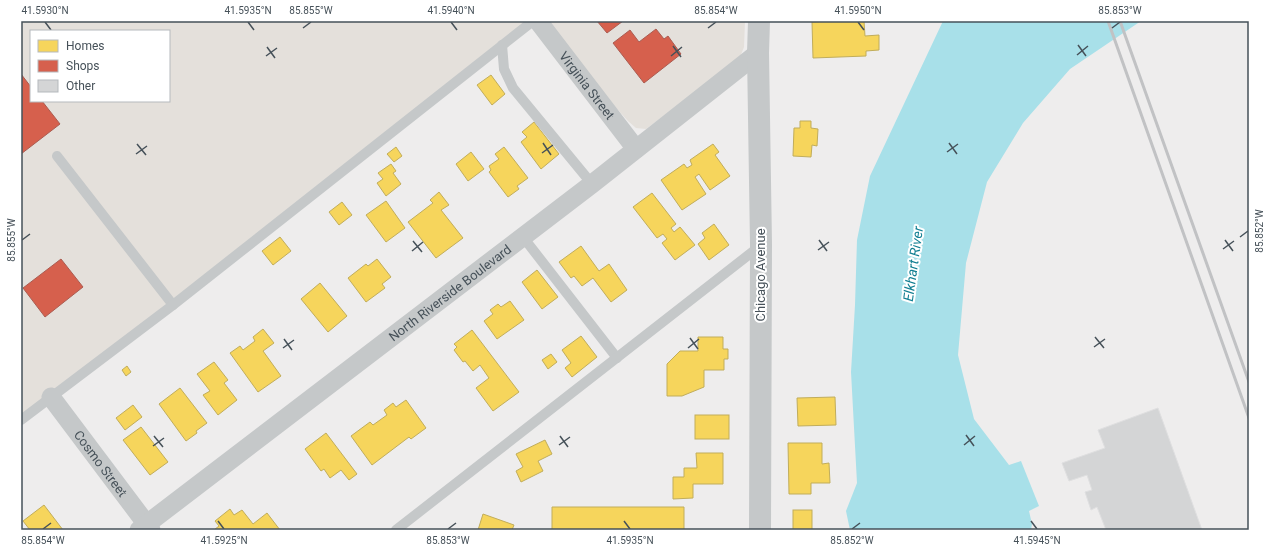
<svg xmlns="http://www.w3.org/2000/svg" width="1270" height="551" font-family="Roboto,sans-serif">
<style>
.commercial{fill:#e4e0db;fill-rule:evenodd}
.water{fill:#a8e0e9}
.homes{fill:#f6d55c;stroke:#c1ad5b}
.shops{fill:#d6604d;stroke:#ab5c51}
.building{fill:#d4d5d6;stroke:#dfdfe0}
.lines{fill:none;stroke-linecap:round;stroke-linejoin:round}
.service{stroke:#c5c8c9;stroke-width:10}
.minor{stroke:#c5c8c9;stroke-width:19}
.tertiary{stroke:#c5c8c9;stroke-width:22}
.rail{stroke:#c1c2c4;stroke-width:3}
.ticks{fill:none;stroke:#465159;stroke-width:1.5}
.labels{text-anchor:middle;stroke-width:4;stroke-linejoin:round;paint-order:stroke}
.street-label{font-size:13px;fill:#465159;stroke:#fff}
.water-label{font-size:14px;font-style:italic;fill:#127f92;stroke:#fff}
.neatline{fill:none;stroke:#465159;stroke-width:1.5}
.ticks-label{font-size:10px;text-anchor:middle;fill:#465159}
</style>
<rect width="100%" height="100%" fill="#eeeded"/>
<g class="commercial">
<path d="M 21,21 L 533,21 L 21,420 ZM 31,31 L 169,31 L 169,101 L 31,101 Z"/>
<path d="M 538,21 L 745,21 L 744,47 L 740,57 L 730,66 L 646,129 L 636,128 L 628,121 Z"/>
</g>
<path class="water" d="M 943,21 L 1141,21 L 1070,69 L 1023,123 L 987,182 L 966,263 L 958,355 L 974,419 L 1009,465 L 1021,461 L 1039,506 L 1029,511 L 1032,524 L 1031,530 L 850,530 L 846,511 L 857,483 L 851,372 L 855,305 L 857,240 L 870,176 Z"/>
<g class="homes">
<path d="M 827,21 L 864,21 L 865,36 L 879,35 L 879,50 L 866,51 L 866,56 L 813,58 L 812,22 Z"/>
<path d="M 491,75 L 505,94 L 492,105 L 477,85 Z"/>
<path d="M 800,121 L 811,121 L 811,128 L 818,129 L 817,146 L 812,145 L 811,157 L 793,156 L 794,128 L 800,128 Z"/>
<path d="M 534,122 L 559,154 L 541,169 L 521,142 L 527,137 L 522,132 Z"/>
<path d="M 713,144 L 719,152 L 715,155 L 730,176 L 710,190 L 699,174 L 695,177 L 706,194 L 682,210 L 661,180 L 684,164 L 687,168 L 692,165 L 690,160 Z"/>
<path d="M 396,147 L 402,156 L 394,162 L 387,154 Z"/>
<path d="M 504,147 L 528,178 L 517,186 L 519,189 L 508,197 L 489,172 L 491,170 L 489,166 L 499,159 L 495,154 Z"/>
<path d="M 471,152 L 484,169 L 468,181 L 456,164 Z"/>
<path d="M 391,164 L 396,171 L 393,173 L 401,184 L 386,196 L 377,183 L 383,179 L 378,173 Z"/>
<path d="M 439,192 L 449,205 L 441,210 L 463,238 L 436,258 L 408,222 L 433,203 L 430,200 Z"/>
<path d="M 652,193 L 676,224 L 671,228 L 674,232 L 680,227 L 695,245 L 675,260 L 662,243 L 667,239 L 663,234 L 657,238 L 633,207 Z"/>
<path d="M 386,201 L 405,228 L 386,242 L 366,215 Z"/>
<path d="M 342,202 L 352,215 L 339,225 L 329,212 Z"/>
<path d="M 714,224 L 729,245 L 709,260 L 698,244 L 705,238 L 702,233 Z"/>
<path d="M 280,237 L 291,251 L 273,265 L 262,251 Z"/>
<path d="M 581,246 L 599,271 L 609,264 L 627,290 L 611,302 L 593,278 L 582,286 L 574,276 L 571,278 L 559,262 Z"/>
<path d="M 377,259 L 391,277 L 382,284 L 385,288 L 366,302 L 348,278 L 366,264 L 368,266 Z"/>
<path d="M 537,270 L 558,297 L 542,309 L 522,282 Z"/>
<path d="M 320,283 L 347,316 L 328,332 L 301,299 Z"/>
<path d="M 510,301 L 524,320 L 497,339 L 484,321 L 493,314 L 490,310 L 498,304 L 501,307 Z"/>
<path d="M 263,329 L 274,343 L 263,351 L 281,376 L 258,392 L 230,353 L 240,346 L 243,350 L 255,341 L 253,337 Z"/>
<path d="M 472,330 L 519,392 L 493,411 L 476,388 L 489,378 L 480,365 L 473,371 L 465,361 L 463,362 L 454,350 L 457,347 L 454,344 Z"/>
<path d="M 581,336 L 597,357 L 572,377 L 565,368 L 571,363 L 562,350 Z"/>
<path d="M 698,337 L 723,337 L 723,349 L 728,349 L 728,359 L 724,359 L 724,370 L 704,370 L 704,387 L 682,396 L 667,396 L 667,364 L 680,351 L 698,351 Z"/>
<path d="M 551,354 L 557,362 L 548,369 L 542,360 Z"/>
<path d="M 214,362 L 228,380 L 224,383 L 237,400 L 218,415 L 203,395 L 210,391 L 197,374 Z"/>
<path d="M 127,366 L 131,372 L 126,376 L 122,370 Z"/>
<path d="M 180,388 L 207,423 L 196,431 L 197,433 L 186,441 L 159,404 Z"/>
<path d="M 835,397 L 836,425 L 798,426 L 797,398 Z"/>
<path d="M 406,400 L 426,428 L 411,439 L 409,437 L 372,465 L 351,436 L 370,422 L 373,425 L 387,415 L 384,410 L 393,403 L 396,407 Z"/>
<path d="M 133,405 L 142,417 L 125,430 L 116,418 Z"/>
<rect x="695" y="415" width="34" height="24"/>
<path d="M 141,427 L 168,462 L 150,475 L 123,440 Z"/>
<path d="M 326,433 L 357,474 L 349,480 L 341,470 L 330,478 L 324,469 L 321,471 L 305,449 Z"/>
<path d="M 545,440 L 552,454 L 538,461 L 543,471 L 521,482 L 516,471 L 523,467 L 516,454 Z"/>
<path d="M 788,443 L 822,443 L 822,464 L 829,463 L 830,483 L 811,483 L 811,494 L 789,494 Z"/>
<path d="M 696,453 L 723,453 L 723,484 L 693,484 L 693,498 L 673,499 L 673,477 L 684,477 L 684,468 L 697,468 Z"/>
<path d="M 44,505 L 63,530 L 30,530 L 23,521 Z"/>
<path d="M 552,507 L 684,507 L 684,530 L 533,530 L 552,530 Z"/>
<path d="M 230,509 L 234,515 L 242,510 L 253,524 L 267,513 L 280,530 L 214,530 L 219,526 L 215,521 Z"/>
<rect x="793" y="510" width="19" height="20"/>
<path d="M 483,514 L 514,525 L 512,530 L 478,530 Z"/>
</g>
<g class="shops">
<path d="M 597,21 L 623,21 L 607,33 Z"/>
<path d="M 656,29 L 664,39 L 668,36 L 681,54 L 644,83 L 613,43 L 630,30 L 639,42 Z"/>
<path d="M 21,74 L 31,87 L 31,101 L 42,101 L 60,124 L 21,154 Z"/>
<path d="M 61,259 L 83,287 L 45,317 L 23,288 Z"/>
</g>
<path class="building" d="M 1158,408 L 1202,530 L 1106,530 L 1097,507 L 1091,510 L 1085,492 L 1092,490 L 1087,475 L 1069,481 L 1062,463 L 1105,448 L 1098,430 Z"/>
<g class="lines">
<g class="service">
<path d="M 502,45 L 504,69 L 513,88 L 592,184"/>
<path d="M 57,156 L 173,305"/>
<path d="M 523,237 L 617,358"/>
<path d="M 21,420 L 173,305 L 533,21"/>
<path d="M 396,530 L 760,246"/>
</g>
<g class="minor">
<path id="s1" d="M 538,21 L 636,149"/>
<path id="s2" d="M 51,397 L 151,530"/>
<path id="s3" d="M 139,530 L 592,184 L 758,53"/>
</g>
<path class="tertiary" d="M 759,21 L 758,53 L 761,245 L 760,530"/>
<g class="rail">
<path d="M 1108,21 L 1249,418"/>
<path d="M 1120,21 L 1249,382"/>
</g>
</g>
<path class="ticks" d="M 45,22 L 51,30M 248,22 L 254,30M 451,22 L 457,30M 858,22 L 864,30M 303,28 L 311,22M 708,28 L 716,22M 1112,28 L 1120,22M 1078,45 L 1086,56M 673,46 L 681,57M 267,47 L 275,58M 1077,55 L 1088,46M 266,56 L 277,48M 671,56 L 682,47M 543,143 L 551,155M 949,143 L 957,154M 137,144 L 146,155M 947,152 L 958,144M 542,153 L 553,145M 136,154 L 147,146M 1240,237 L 1248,231M 22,240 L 30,234M 819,240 L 827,251M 1225,240 L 1233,251M 413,241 L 422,252M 1223,249 L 1234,241M 818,250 L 829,242M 412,251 L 423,242M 1095,337 L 1104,348M 690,338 L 698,349M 284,339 L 292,350M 1094,347 L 1105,339M 283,348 L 294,340M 688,348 L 699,339M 966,435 L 974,446M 154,436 L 163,447M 560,436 L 568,447M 559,445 L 570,437M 964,445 L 975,436M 153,446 L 164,438M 218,521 L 224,529M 624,521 L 630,529M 1031,521 L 1037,529M 43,529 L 51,523M 448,529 L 456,523M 852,529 L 860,523"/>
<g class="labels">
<g class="street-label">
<text dy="5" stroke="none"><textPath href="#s1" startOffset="81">Virginia Street</textPath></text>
<text transform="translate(760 275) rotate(-90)" y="5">Chicago Avenue</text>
<text dy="5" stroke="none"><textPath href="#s3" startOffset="391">North Riverside Boulevard</textPath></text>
<text dy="5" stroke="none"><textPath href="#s2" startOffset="83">Cosmo Street</textPath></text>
</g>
<g class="water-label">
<text transform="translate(913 264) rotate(-82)" y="5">Elkhart River</text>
</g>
</g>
<rect width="1270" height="551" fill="none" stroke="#ffffff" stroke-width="44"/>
<rect x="30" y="30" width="140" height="72" fill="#ffffff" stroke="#b5b9bd"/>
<rect x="38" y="40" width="20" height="12" fill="#f6d55c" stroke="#b5b9bd"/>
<text x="66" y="50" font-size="12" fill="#465159">Homes</text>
<rect x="38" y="60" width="20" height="12" fill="#d6604d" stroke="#b5b9bd"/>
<text x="66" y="70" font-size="12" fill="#465159">Shops</text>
<rect x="38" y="80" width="20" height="12" fill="#d4d5d6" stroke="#b5b9bd"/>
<text x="66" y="90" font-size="12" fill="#465159">Other</text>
<rect x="22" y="22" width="1226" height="507" class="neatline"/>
<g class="ticks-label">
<text x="45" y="14">41.5930°N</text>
<text x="248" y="14">41.5935°N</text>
<text x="311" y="14">85.855°W</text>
<text x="451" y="14">41.5940°N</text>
<text x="716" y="14">85.854°W</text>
<text x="858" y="14">41.5950°N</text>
<text x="1120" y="14">85.853°W</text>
<text transform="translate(1259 231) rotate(-90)" y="4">85.852°W</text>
<text transform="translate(11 240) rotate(-90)" y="4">85.855°W</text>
<text x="43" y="544">85.854°W</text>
<text x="224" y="544">41.5925°N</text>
<text x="448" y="544">85.853°W</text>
<text x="630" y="544">41.5935°N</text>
<text x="852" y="544">85.852°W</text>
<text x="1037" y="544">41.5945°N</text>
</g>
</svg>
